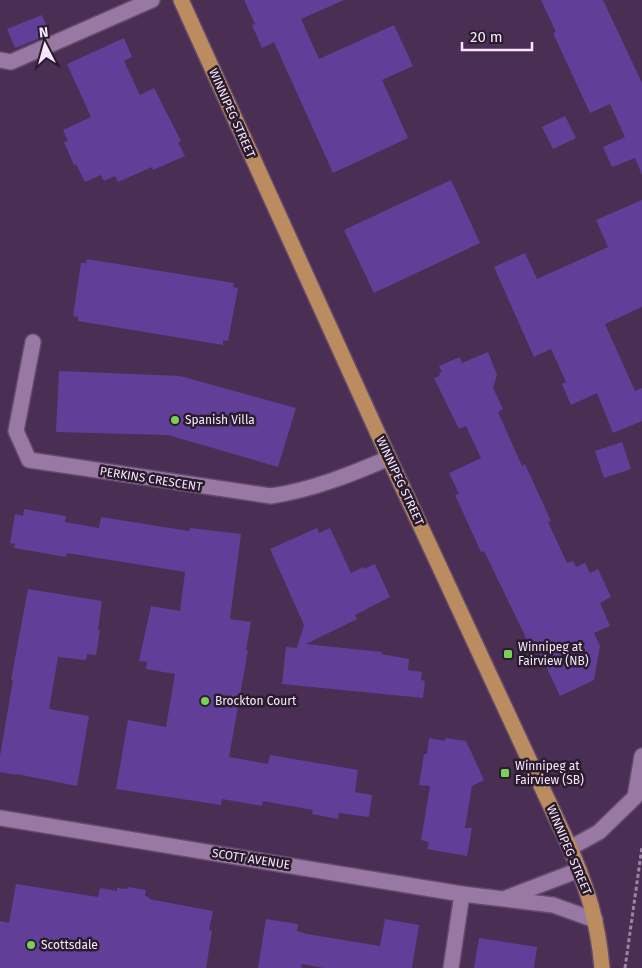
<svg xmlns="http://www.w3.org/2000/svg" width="642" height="968" font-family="'Fira Sans',sans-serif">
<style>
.building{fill:#613f99}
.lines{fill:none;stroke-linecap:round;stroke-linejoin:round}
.minor-casing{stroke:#644b6c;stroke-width:18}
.major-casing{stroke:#644b6c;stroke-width:18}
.path{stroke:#9c84a3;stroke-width:3;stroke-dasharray:4 2.5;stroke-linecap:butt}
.minor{stroke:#9978a3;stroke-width:15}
.major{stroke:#bb8c5f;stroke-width:15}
.poi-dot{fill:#79d157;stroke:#291c2d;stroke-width:2}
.labels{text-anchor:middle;stroke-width:5;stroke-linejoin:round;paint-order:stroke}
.street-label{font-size:12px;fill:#f9e7ff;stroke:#291c2d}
.poi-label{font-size:12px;fill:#f9e7ff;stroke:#291c2d;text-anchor:start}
</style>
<rect width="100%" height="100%" fill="#4a2e53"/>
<g class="building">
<path d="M 244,0 L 344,0 L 301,19 L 319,59 L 394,25 L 413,66 L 382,80 L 408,138 L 333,173 L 274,42 L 262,48 L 252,25 L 255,24 Z"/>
<path d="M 541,0 L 603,0 L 642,83 L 642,175 L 635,158 L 612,167 L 603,147 L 625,137 L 610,104 L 590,113 L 553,33 L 556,32 Z"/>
<path d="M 42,15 L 50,34 L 15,48 L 7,29 Z"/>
<path d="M 124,38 L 132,57 L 124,61 L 140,95 L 154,88 L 181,141 L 178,142 L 185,156 L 153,170 L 152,167 L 118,182 L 115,176 L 104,181 L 101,175 L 85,182 L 76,164 L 74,165 L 64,142 L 68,141 L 63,130 L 91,117 L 67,64 Z"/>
<path d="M 565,116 L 576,138 L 553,149 L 542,127 Z"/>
<path d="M 451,180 L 480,243 L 374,293 L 344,230 Z"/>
<path d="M 642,200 L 642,307 L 605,324 L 635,391 L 642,388 L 642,421 L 613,433 L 597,393 L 571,405 L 562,384 L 566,382 L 551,349 L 534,357 L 494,267 L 525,253 L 537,279 L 608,247 L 596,220 Z"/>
<path d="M 87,259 L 234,283 L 233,287 L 238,288 L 228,341 L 223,340 L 223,345 L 78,321 L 78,317 L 73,316 L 81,263 L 86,263 Z"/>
<path d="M 488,352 L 497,375 L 493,388 L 503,409 L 498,412 L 522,466 L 525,464 L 551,521 L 548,522 L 567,563 L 573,561 L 576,567 L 585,563 L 590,573 L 598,569 L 611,597 L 600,603 L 610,626 L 594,633 L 600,646 L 594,680 L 560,696 L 536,645 L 531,648 L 484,551 L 481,552 L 455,495 L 459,494 L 449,473 L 481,458 L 466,426 L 459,429 L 434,378 L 440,376 L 439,373 L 442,372 L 439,366 L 460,357 L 462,363 Z"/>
<path d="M 59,371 L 180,376 L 296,408 L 278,467 L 168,435 L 56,432 Z"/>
<path d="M 622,442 L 631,469 L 604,478 L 595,451 Z"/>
<path d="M 24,509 L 66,516 L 65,522 L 99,528 L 101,517 L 189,531 L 190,528 L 241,534 L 230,619 L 251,622 L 246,650 L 248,650 L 229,757 L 268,764 L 270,755 L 358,770 L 355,792 L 372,795 L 369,817 L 339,813 L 338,819 L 312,814 L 313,810 L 263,801 L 262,806 L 222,799 L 221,805 L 116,789 L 128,720 L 166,727 L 175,674 L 146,669 L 147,662 L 139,661 L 151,606 L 180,611 L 185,572 L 67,553 L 66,557 L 14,548 L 15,544 L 10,543 L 15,514 L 23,516 Z"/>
<path d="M 317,528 L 319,533 L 330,528 L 351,573 L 363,567 L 364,569 L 375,564 L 390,597 L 355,615 L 357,619 L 306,644 L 382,652 L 381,654 L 409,659 L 408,670 L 422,672 L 421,680 L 425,681 L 423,698 L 282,684 L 286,647 L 297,648 L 304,625 L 270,549 Z"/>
<path d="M 28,589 L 102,601 L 98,630 L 100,630 L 96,655 L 87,654 L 86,660 L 58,657 L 49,709 L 89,716 L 77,786 L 17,774 L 16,775 L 0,772 L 0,756 L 13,680 L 11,680 Z"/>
<path d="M 429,738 L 445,741 L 445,738 L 466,741 L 484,780 L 472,786 L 465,828 L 472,828 L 467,856 L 427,849 L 429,842 L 421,840 L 430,786 L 419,785 L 424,754 L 427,754 Z"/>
<path d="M 16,884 L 98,897 L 100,888 L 117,891 L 117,888 L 127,889 L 128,887 L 146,890 L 145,896 L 149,897 L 149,899 L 213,911 L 209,930 L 212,931 L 206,968 L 0,968 L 0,921 L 9,923 Z"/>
<path d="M 266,919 L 298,924 L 297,931 L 307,934 L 380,946 L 385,919 L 419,925 L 412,968 L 324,968 L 302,964 L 301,968 L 258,968 Z"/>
<path d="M 479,938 L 537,947 L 534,968 L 474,968 Z"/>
</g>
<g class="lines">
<defs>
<g id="minor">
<path d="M 0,60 L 11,62 L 152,0"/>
<path d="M 33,342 L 16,431 L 29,460 L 271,496 C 312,490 352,474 389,458"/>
<path d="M 0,818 L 462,894 L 553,905 L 595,920"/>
<path d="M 570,848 L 599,832 L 635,797 L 642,756"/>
<path d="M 506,898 L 579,870"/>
<path d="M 451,968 L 462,894"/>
</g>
<path id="major" d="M 181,0 L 389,458 L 570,848 C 588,890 598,922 602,968"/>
</defs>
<use href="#minor" class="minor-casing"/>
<use href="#major" class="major-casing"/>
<path class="path" d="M 625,968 L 642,847"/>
<use href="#minor" class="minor"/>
<use href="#major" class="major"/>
</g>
<g class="poi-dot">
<circle cx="175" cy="420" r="5"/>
<rect x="503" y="649" width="10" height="10" rx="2.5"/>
<circle cx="205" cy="701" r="5"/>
<rect x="500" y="768" width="10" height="10" rx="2.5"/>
<circle cx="31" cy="945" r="5"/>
</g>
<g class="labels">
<g class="street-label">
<text transform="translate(232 113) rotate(66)" y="4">WINNIPEG STREET</text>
<text transform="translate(151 479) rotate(9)" y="4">PERKINS CRESCENT</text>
<text transform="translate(400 481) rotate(65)" y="4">WINNIPEG STREET</text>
<text transform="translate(569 850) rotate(67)" y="4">WINNIPEG STREET</text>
<text transform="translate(251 859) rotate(9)" y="4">SCOTT AVENUE</text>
</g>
<g class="poi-label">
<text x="185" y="424">Spanish Villa</text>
<text x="518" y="651">Winnipeg at<tspan x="518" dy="14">Fairview (NB)</tspan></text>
<text x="215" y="705">Brockton Court</text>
<text x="515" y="770">Winnipeg at<tspan x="515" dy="14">Fairview (SB)</tspan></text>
<text x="41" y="949">Scottsdale</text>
</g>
</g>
<g transform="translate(45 45) rotate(354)" stroke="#291c2d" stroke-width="4" paint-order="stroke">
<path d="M0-4L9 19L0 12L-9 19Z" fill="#f9e7ff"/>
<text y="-8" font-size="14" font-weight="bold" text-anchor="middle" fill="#f9e7ff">N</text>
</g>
<path d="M462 42v8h70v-8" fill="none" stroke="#f9e7ff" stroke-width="2.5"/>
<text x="470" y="42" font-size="15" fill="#f9e7ff" stroke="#291c2d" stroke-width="4" paint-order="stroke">20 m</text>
</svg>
